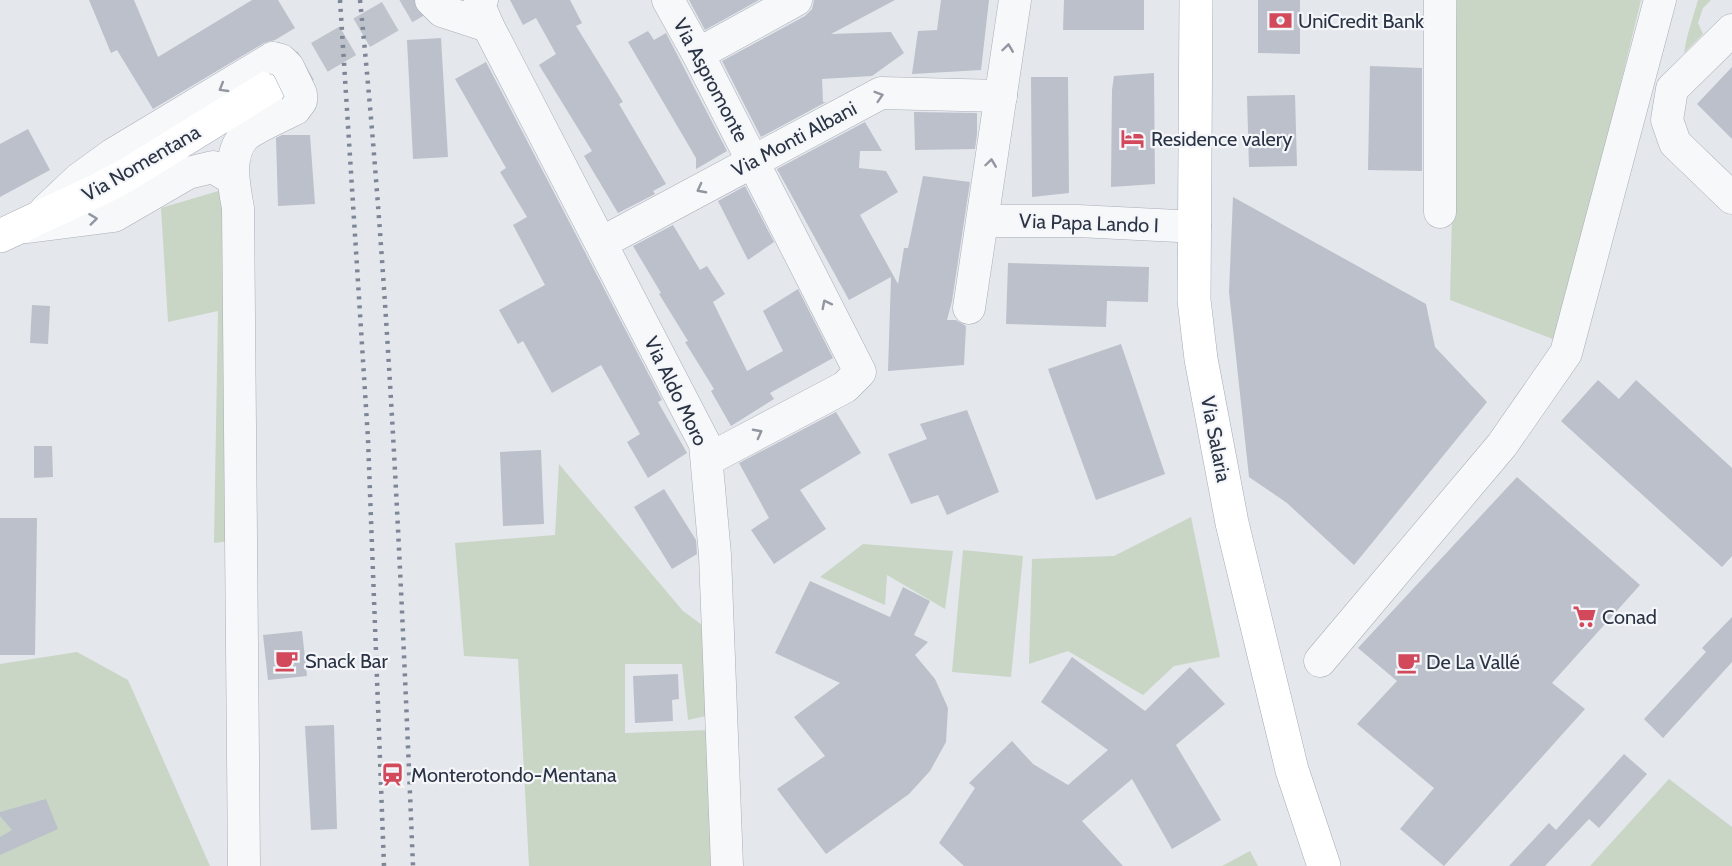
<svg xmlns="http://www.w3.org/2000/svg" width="1732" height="866" font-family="Cabin,sans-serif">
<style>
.green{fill:#c9d6c5}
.building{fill:#bbc0ca}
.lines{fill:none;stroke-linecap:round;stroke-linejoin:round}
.major-tunnel{stroke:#bfc3cb;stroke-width:33;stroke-dasharray:33 16;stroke-linecap:butt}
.minor-casing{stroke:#a9aeb7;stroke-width:33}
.major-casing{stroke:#a3abb8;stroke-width:34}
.minor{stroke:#f7f8fa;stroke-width:32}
.major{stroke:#fff;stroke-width:33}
.rail{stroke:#7d8696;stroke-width:4.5;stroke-dasharray:3 6;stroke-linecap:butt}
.minor-bridge-casing{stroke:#a9aeb7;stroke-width:33;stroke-linecap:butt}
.minor-bridge{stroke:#f7f8fa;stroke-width:32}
.oneway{stroke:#9196a0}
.labels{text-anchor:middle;stroke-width:4.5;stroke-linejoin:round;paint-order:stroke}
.poi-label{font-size:20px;fill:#2b3445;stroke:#f4f6f9;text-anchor:start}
.street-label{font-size:20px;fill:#2b3445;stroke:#f4f6f9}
</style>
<rect width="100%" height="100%" fill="#e4e7ec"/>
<g class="green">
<path d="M 1457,0 L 1641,0 L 1558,341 L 1450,300 Z"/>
<path d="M 1698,0 L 1711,0 L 1703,8 L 1698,23 L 1703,34 L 1684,53 L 1687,37 Z"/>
<path d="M 225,189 L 231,541 L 214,543 L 218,311 L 168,322 L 161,208 Z"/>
<path d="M 559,464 L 683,611 L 709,630 L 715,714 L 688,720 L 682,664 L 625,664 L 625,733 L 711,730 L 717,866 L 529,866 L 518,659 L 464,656 L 455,543 L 555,535 Z"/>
<path d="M 1191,517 L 1220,657 L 1174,666 L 1143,695 L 1068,651 L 1029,664 L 1032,559 L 1114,556 Z"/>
<path d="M 863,544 L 953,551 L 945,609 L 887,575 L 885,605 L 820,577 Z"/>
<path d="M 963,550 L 1023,556 L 1011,677 L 952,672 Z"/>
<path d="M 77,652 L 128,680 L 210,866 L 0,866 L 0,664 Z"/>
<path d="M 1669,779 L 1732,827 L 1732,866 L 1590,866 Z"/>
<path d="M 1250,851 L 1258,866 L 1222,866 Z"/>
</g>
<g class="building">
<path d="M 89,0 L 134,0 L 158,57 L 252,0 L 278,0 L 295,28 L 275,40 L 264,43 L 153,109 L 117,50 L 111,53 Z"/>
<path d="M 510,0 L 570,0 L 582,23 L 576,26 L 623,102 L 619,104 L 666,184 L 653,191 L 655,194 L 618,213 L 584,156 L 592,151 L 539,65 L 556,54 L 536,18 L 523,25 Z"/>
<path d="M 689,0 L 759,0 L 705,30 Z"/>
<path d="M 814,0 L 895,0 L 831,34 L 891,32 L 904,53 L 872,76 L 822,79 L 823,102 L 826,102 L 761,137 L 722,61 L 805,16 L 812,9 Z"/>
<path d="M 941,0 L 989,0 L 981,70 L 912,74 L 918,31 L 937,30 Z"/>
<path d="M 1064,0 L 1144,0 L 1144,30 L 1063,30 Z"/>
<path d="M 1258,0 L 1300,0 L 1300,54 L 1258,53 Z"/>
<path d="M 648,31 L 654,40 L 666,33 L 727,151 L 696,169 L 696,158 L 628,42 Z"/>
<path d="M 441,38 L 448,157 L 413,159 L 407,40 Z"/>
<path d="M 486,62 L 662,400 L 658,402 L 687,453 L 648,478 L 627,442 L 640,434 L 601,365 L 552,393 L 523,341 L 518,344 L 499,310 L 545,285 L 513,225 L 527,217 L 500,172 L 506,168 L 455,79 Z"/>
<path d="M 1370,66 L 1422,68 L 1422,171 L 1368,170 Z"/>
<path d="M 1732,67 L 1732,139 L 1697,104 Z"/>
<path d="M 1154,73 L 1155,184 L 1111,187 L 1112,90 L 1114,76 Z"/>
<path d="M 1031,77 L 1068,77 L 1069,193 L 1032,197 Z"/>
<path d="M 1295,95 L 1297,166 L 1249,167 L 1247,96 Z"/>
<path d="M 914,112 L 977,113 L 977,134 L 975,149 L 915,150 Z"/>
<path d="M 865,122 L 882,151 L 860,151 L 859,168 L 886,171 L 898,192 L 860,215 L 898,284 L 904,248 L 908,248 L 923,176 L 970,182 L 952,301 L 947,320 L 956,320 L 966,326 L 964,365 L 888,371 L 891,277 L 849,300 L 777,169 Z"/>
<path d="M 28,129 L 50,170 L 0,197 L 0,144 Z"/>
<path d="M 282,135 L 310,135 L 315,204 L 278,206 L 276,138 Z"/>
<path d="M 745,186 L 774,242 L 748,260 L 718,201 Z"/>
<path d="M 1233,197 L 1426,304 L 1435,347 L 1487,402 L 1354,565 L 1287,503 L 1249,477 L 1229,292 Z"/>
<path d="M 673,225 L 700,270 L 707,266 L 725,294 L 713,302 L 747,371 L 783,351 L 763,311 L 798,289 L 833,358 L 770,393 L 774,399 L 731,426 L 711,391 L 714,389 L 685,342 L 688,341 L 659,294 L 661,293 L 633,246 Z"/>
<path d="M 1008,263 L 1149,267 L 1148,302 L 1107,301 L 1106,327 L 1006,324 Z"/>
<path d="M 32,305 L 50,306 L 48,344 L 30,343 Z"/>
<path d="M 1121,344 L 1165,474 L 1096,500 L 1048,369 Z"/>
<path d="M 1598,380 L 1619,399 L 1636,380 L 1732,468 L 1732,556 L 1722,567 L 1561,421 Z"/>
<path d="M 967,410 L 999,492 L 947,515 L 938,495 L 911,504 L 888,454 L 927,439 L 920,424 Z"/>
<path d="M 836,412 L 861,453 L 800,490 L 826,529 L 774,564 L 751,530 L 769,518 L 739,463 Z"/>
<path d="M 34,446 L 52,446 L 53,477 L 34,478 Z"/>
<path d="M 541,450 L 544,524 L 503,526 L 500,452 Z"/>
<path d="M 1517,477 L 1640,585 L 1552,683 L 1585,709 L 1444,866 L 1400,829 L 1434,788 L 1357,724 L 1397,681 L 1358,648 Z"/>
<path d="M 664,489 L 696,540 L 697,554 L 672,569 L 634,507 Z"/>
<path d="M 0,518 L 37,518 L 35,655 L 0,655 Z"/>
<path d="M 810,581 L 890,617 L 903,587 L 930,601 L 914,635 L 928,642 L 915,655 L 935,679 L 948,708 L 946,742 L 930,771 L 909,794 L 826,854 L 777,789 L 825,756 L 794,717 L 840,683 L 775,653 Z"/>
<path d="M 1732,617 L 1732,662 L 1663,738 L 1644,719 L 1706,652 L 1702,648 Z"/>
<path d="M 302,631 L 307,676 L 268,680 L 263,635 Z"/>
<path d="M 1072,657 L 1145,711 L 1190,667 L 1225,704 L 1176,745 L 1221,820 L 1172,849 L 1132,779 L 1082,821 L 1123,866 L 964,866 L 939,843 L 975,788 L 969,783 L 1012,741 L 1033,764 L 1068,785 L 1108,750 L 1041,702 Z"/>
<path d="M 678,674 L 679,699 L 672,700 L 673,721 L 635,723 L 633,676 Z"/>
<path d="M 334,725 L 337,829 L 311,830 L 305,726 Z"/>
<path d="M 1624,754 L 1647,774 L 1599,828 L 1589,819 L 1545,866 L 1509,866 L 1549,823 L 1556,830 Z"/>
<path d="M 46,799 L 58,829 L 0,855 L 0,837 L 12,830 L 0,816 L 0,812 Z"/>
</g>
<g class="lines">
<path class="major-tunnel" d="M 277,82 L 418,0"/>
<defs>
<g id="minor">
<path d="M 431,0 L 442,11 L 488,26"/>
<path d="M 482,0 L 479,5 L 488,26 L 705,444 L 715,555 L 727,866"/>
<path d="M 668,0 L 698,54 L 860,372 L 845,387 L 707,460"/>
<path d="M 1732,30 L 1672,89 L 1667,120 L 1675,143 L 1732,198"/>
<path d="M 698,54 L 796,0"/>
<path d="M 45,211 L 79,179 L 112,155 L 273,58"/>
<path d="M 1440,212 L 1440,0"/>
<path d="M 983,221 L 1078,221 L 1178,226 L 1195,226"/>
<path d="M 28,227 L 114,216 L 188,173 L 213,167 L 233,179"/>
<path d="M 601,243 L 881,93 L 1001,96"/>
<path d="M 969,308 L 1015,0"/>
<path d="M 1320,661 L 1502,445 L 1566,353 L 1660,0"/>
<path d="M 244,866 L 238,208 C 234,187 227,153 245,136 C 255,127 282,116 295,109"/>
</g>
<g id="major">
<path d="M 1196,0 L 1194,300 L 1201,359 L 1232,523 L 1292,770 L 1324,866"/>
<path d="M 0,236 L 98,190 L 125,176 L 277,82"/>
</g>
</defs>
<use href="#minor" class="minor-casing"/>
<use href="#major" class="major-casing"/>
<use href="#minor" class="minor"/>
<use href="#major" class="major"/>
<g class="rail">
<path d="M 340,0 L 368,439 L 384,866"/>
<path d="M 360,0 C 389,288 401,577 413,866"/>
</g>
<defs>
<path id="minor-bridge" d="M 273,58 L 281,60 L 288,67 L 301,94 L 301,101 L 295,109"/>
</defs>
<use href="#minor-bridge" class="minor-bridge-casing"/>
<use href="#minor-bridge" class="minor-bridge"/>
</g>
<defs><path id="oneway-chevron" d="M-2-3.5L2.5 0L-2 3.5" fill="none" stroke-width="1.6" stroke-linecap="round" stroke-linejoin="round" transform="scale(1.5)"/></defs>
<g class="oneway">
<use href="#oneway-chevron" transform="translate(1008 48) rotate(-82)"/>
<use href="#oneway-chevron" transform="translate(223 88) rotate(149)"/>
<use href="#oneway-chevron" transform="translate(879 96) rotate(-17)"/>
<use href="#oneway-chevron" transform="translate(991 163) rotate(-82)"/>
<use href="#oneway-chevron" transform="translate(701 189) rotate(152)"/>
<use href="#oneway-chevron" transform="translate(93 219) rotate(-7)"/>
<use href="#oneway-chevron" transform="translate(826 304) rotate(-117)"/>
<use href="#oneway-chevron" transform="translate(758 433) rotate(-28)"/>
</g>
<defs>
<symbol id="bank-bare" viewBox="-9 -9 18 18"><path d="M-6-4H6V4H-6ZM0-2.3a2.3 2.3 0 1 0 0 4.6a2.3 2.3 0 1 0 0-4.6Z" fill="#d1495b" stroke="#f4f6f9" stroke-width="2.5" paint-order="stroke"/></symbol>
<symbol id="hotel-bare" viewBox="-9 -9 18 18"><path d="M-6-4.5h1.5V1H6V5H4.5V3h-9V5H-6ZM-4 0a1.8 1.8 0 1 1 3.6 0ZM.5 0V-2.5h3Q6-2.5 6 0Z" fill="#d1495b" stroke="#f4f6f9" stroke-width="2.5" paint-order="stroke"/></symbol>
<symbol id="supermarket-bare" viewBox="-9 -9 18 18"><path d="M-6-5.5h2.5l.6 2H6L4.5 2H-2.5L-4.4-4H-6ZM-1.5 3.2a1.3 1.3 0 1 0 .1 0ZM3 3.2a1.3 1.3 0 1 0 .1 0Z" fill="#d1495b" stroke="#f4f6f9" stroke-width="2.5" paint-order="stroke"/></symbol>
<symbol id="cafe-bare" viewBox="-9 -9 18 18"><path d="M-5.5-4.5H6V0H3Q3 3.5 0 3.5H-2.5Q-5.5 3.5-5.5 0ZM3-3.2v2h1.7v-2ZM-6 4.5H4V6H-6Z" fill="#d1495b" stroke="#f4f6f9" stroke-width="2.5" paint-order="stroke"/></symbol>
<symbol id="station-bare" viewBox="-9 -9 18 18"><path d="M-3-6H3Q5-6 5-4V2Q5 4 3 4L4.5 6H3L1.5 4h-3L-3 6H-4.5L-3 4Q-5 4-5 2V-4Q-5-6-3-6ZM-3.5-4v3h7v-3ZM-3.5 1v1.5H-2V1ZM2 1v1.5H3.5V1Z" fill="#d1495b" stroke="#f4f6f9" stroke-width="2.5" paint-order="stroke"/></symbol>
</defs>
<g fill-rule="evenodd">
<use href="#bank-bare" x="1264" y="4" width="33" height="33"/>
<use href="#hotel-bare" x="1116" y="122" width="33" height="33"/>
<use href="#supermarket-bare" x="1568" y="600" width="33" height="33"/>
<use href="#cafe-bare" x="270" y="644" width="33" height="33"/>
<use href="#cafe-bare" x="1392" y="646" width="33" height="33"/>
<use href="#station-bare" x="376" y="758" width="33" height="33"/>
</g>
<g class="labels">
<g class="poi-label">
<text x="1298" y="28">UniCredit Bank</text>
<text x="1151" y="146">Residence valery</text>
<text x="1602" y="624">Conad</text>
<text x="305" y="668">Snack Bar</text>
<text x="1426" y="669">De La Vallé</text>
<text x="411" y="782">Monterotondo-Mentana</text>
</g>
<g class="street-label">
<text transform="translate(711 80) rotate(62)" y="7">Via Aspromonte</text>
<text transform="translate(794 139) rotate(-28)" y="7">Via Monti Albani</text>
<text transform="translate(141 163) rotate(-30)" y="7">Via Nomentana</text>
<text transform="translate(1089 223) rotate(2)" y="7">Via Papa Lando I</text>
<text transform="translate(676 391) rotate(64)" y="7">Via Aldo Moro</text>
<text transform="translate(1216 439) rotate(79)" y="7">Via Salaria</text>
</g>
</g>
</svg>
